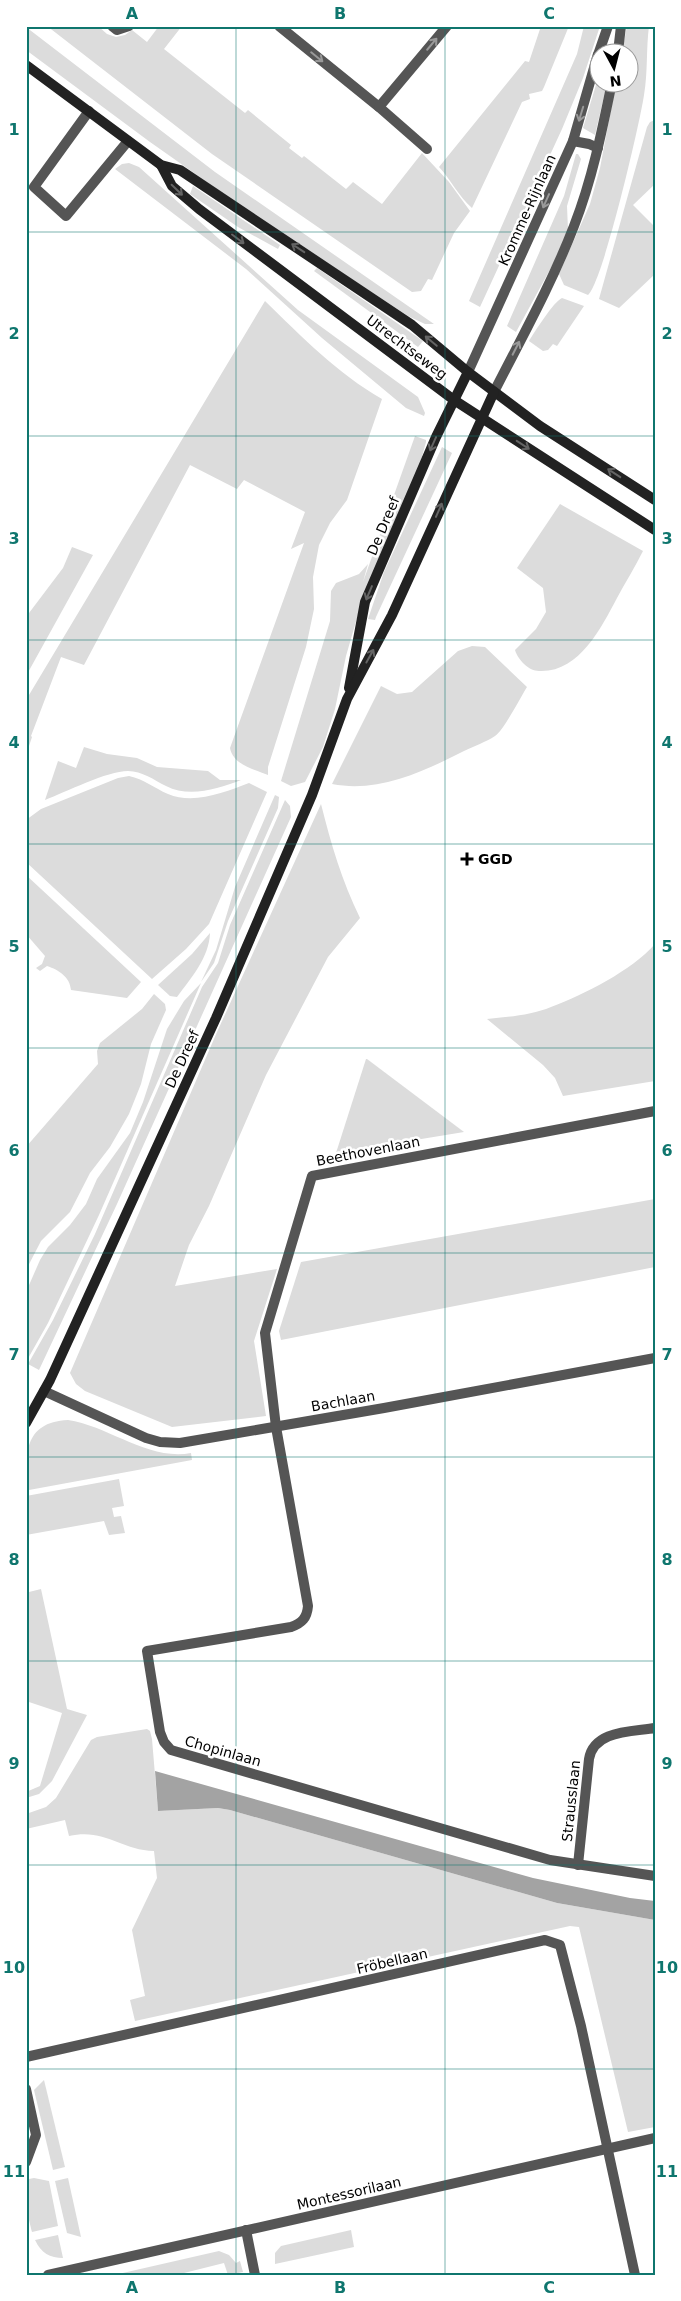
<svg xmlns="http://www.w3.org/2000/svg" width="681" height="2301" font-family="'DejaVu Sans',sans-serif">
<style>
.green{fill:#dcdcdc}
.water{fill:#a3a3a3}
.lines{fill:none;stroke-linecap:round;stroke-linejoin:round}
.minor{stroke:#555;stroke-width:10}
.tertiary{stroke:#555;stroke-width:10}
.secondary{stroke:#222;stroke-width:10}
.oneway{stroke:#999}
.oneway2{stroke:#646464}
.grid{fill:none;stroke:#0f766e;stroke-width:1;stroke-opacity:0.55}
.poi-dot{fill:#000;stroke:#fff;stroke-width:2}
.labels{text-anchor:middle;stroke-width:5;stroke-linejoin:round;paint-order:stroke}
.street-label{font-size:14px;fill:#000;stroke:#fff}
.poi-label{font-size:14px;font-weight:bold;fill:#000;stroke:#fff;text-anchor:start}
.neatline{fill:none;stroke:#0f766e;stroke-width:2}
.grid-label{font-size:16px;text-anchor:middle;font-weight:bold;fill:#0f766e}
</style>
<rect width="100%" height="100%" fill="#fff"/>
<g class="green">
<path d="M 47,26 L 98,26 L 107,34 L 116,37 L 125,35 L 132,30 L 147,42 L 159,26 L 182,26 L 164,49 L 245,113 L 248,110 L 291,145 L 289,148 L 302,158 L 304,156 L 346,189 L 353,182 L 382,204 L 422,153 L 449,182 L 470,211 L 454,233 L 432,280 L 428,279 L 421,291 L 412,292 L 212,154 Z"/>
<path d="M 541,26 L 569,26 L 544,87 L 542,91 L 529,94 L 530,99 L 522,102 L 472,208 C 459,197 451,180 439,167 L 525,61 L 529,62 Z"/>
<path d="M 584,26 L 600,26 L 583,78 L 562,129 L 480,307 L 469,301 L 577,54 Z"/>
<path d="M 627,26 L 649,26 C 646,49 648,72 644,95 C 640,123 603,282 588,295 L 564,285 L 559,274 L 590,204 L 600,168 L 616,83 L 628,82 L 628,52 L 622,52 Z"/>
<path d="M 26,27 L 215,172 L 434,324 L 425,324 L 408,316 L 248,211 L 150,142 L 26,50 Z"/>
<path d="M 598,78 L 598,82 L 607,83 L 595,135 L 583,128 Z"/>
<path d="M 655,120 L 655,184 L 633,205 L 655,227 L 655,274 L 619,308 L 599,299 L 647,127 L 650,122 Z"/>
<path d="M 576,154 L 578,154 L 581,159 L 567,206 L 568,230 L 553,264 L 516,332 L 507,326 L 564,196 Z"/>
<path d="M 129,163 L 139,167 L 298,310 L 418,397 L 425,413 L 424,416 L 406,408 L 322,338 L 246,269 L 115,169 L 122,164 Z"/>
<path d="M 193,186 L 280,245 L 278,249 L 238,227 L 190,194 Z"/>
<path d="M 317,268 L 423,341 L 418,347 L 314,271 Z"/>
<path d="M 562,298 L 584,306 L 557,346 L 553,344 L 548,350 L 543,351 L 529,341 C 534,333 554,301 562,298 Z"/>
<path d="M 265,301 C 302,337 337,373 382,399 L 347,500 L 330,523 L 319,545 L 313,577 L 314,609 L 306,647 L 268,767 L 268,775 C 254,769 233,765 230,748 L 304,543 L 291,549 L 305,512 L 244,480 L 237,489 L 190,465 L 84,665 L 61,657 L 31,736 L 32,737 L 26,755 L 26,700 Z"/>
<path d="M 415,436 L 426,440 L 426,442 L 418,471 L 359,611 L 346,656 L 335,709 L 323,747 L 305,782 L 291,786 L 281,781 L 330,621 L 331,591 L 336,583 L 359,574 L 368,564 L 363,582 Z"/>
<path d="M 442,447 L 452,453 L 376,617 L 375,620 L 368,619 L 384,572 Z"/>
<path d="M 560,504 L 643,551 C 635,567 625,583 617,598 C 601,628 579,673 539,671 C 529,671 518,660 515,650 L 536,629 L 546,612 L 543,588 L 517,568 Z"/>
<path d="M 72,547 L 93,555 L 26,676 L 26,617 L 63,568 Z"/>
<path d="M 472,646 L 485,647 L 527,687 C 520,698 504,730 495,736 C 486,742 474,746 464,751 C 423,772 378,793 332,784 L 381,686 L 397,694 L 412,692 L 458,651 Z"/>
<path d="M 84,747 L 107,754 L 137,758 L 157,767 L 208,771 L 220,780 L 241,780 C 218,789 189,798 166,786 C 154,780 142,771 128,771 C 107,771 66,792 45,800 L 58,761 L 76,768 Z"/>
<path d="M 129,776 C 144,779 154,788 168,794 C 194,805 225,792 249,783 L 267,792 L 209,924 L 186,949 L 152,979 L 26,862 L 26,820 L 41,809 L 118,778 Z"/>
<path d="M 275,795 L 279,797 L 278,808 L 228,921 L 214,963 L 201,982 L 216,950 L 235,887 Z"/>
<path d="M 285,800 L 290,806 L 291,817 L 117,1204 L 39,1370 L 28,1364 L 53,1320 L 95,1234 L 202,987 L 218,963 L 230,925 Z"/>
<path d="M 321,804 C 331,844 342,881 360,918 L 328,957 L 266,1075 L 209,1206 L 189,1245 L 175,1286 L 277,1269 L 254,1341 L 266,1416 L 172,1427 L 85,1391 L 76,1384 L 70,1373 L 217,1032 Z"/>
<path d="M 26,875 L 141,982 L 127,998 L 71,990 C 70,977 59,970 47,966 L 40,971 L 36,968 L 42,964 L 45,956 L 26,934 Z"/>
<path d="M 210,933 C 209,958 191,978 177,997 L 170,996 L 158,985 L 192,954 Z"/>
<path d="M 655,944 L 655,1081 L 563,1096 L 555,1078 L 543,1065 L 487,1019 C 508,1017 532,1015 551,1007 C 585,994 631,971 655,944 Z"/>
<path d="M 201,983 L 99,1215 L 48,1323 L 26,1362 L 26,1292 L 40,1260 L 48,1247 L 70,1225 L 86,1204 L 97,1179 L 130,1133 L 143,1102 L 167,1029 L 184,1001 Z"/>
<path d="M 154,994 L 165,1004 L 166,1010 L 151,1044 L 141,1084 L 129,1114 L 110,1147 L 90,1173 L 70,1212 L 41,1241 L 26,1270 L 26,1147 L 98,1064 L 97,1051 L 100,1043 L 142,1009 Z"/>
<path d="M 366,1059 L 367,1059 L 464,1132 L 336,1153 Z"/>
<path d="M 655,1199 L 655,1267 L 281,1340 L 279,1331 L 301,1262 Z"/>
<path d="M 68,1420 C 109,1426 148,1461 191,1453 L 192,1460 L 29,1490 C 24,1457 23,1422 68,1420 Z"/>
<path d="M 119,1479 L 124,1506 L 112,1508 L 114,1517 L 121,1516 L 125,1533 L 109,1535 L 104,1521 L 26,1535 L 26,1496 Z"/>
<path d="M 26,1574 L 29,1592 L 41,1589 L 67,1709 L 87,1715 L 52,1781 L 39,1794 L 26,1798 L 26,1792 L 40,1786 L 62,1713 L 26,1701 Z"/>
<path d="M 147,1729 L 150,1731 L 152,1739 L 158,1811 L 218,1808 L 230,1810 L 557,1903 L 655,1920 L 655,2127 L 628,2132 L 579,1927 L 570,1926 L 135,2021 L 130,2000 L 145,1996 L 132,1930 L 157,1878 L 154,1851 C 120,1850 105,1828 69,1836 L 65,1820 L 26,1829 L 26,1814 L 46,1807 L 56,1798 L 91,1740 L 97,1737 Z"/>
<path d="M 44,2080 L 65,2167 L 53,2170 L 34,2090 Z"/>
<path d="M 34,2178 L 49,2181 L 58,2226 L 32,2232 C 29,2219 21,2191 29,2179 Z"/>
<path d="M 68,2178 L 81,2237 L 67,2233 L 55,2181 Z"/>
<path d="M 351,2230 L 354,2247 L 275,2264 L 275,2253 L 281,2246 Z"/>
<path d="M 58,2235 L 63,2258 C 50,2258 41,2253 35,2240 Z"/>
<path d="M 219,2251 L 229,2255 L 236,2263 L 240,2261 L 243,2272 L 228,2275 L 224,2263 L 176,2275 L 114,2275 Z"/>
</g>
<path class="water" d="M 155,1771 L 533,1878 L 630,1898 L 655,1901 L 655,1920 L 557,1903 L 230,1810 L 218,1808 L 158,1811 Z"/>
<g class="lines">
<g class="minor">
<path d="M 112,26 L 117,30 L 129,26"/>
<path d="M 279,26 L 379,107 L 447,26"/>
<path d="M 379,107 L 427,149"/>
<path d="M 89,111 L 34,187 L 66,216 L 128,141"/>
<path d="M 655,1111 L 312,1176 L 265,1333 L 276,1427 L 308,1606 C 307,1618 302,1623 291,1627 L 147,1651 L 160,1732 L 164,1742 L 171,1750 L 550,1860 L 655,1876"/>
<path d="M 44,1391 L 146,1438 L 160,1442 L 180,1443 L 384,1408 L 655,1358"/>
<path d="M 578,1865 L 589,1759 C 594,1730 632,1732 655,1728"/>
<path d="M 26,2057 L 545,1940 L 560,1945 L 581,2026 L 635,2275"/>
<path d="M 26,2089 L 36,2135 L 26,2162"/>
<path d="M 246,2230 L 255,2275"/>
<path d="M 48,2275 L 655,2138"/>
</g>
<g class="tertiary">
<path d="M 599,52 L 608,26"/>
<path d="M 618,52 L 621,26"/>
<path d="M 573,141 L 589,144 L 598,148"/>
<path d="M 468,372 L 573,141 L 598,54"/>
<path d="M 494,392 C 522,337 552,283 574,226 C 592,180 602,131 612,82"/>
</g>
<g class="secondary">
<path d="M 26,65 L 161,165 L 180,170 L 412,325 L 468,372 L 540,426 L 655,500"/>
<path d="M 161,165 L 172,186 L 199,209 L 454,400 L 655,530"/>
<path d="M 349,688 L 365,602 L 436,437 L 468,372"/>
<path d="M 26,1423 L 50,1380 L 216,1018 L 312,795 L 347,699 L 392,615 L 494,392"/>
</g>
</g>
<defs><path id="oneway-shaft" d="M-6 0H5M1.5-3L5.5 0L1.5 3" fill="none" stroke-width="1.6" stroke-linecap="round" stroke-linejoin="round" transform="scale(1.25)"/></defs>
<g class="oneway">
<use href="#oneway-shaft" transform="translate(432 44) rotate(-50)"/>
<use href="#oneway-shaft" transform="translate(317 57) rotate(39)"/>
<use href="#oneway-shaft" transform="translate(581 114) rotate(107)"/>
<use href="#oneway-shaft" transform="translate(546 201) rotate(114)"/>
<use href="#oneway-shaft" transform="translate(516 348) rotate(-63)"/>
</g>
<g class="oneway2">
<use href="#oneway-shaft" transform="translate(177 190) rotate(44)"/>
<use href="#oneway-shaft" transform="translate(238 239) rotate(37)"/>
<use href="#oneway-shaft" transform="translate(298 248) rotate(-147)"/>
<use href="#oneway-shaft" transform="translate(431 341) rotate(-140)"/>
<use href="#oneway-shaft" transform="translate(433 444) rotate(114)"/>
<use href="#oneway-shaft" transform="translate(523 445) rotate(33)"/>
<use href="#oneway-shaft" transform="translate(614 473) rotate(-147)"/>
<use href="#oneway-shaft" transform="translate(439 510) rotate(-66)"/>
<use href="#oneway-shaft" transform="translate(369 593) rotate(113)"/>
<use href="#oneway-shaft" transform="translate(370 656) rotate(-61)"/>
</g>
<path class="grid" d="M 236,26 L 236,2275M 445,26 L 445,2275M 26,232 L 655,232M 26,436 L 655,436M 26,640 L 655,640M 26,844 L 655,844M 26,1048 L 655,1048M 26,1253 L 655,1253M 26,1457 L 655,1457M 26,1661 L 655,1661M 26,1865 L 655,1865M 26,2069 L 655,2069"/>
<path class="poi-dot" d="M464.5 851.5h5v5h5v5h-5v5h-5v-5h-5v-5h5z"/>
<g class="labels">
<g class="street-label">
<text transform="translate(527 210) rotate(-66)" y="5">Kromme-Rijnlaan</text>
<text transform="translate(407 347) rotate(37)" y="5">Utrechtseweg</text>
<text transform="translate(383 526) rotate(-67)" y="5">De Dreef</text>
<text transform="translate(182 1059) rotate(-65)" y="5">De Dreef</text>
<text transform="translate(368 1151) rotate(-11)" y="5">Beethovenlaan</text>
<text transform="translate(343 1401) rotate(-10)" y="5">Bachlaan</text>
<text transform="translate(223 1751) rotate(16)" y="5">Chopinlaan</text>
<text transform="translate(571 1801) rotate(-84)" y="5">Strausslaan</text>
<text transform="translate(392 1961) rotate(-13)" y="5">Fröbellaan</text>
<text transform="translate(349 2193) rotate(-13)" y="5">Montessorilaan</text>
</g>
<g class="poi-label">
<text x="478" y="864">GGD</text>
</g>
</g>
<rect width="681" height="2301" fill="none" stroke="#ffffff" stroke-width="55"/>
<g transform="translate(614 68) rotate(173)"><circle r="24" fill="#ffffff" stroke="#999999"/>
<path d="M0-4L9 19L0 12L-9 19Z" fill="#000000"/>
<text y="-8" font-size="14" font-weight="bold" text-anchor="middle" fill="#000000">N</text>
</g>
<rect x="28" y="28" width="626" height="2246" class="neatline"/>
<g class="grid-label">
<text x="132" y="19">A</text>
<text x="340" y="19">B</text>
<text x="549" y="19">C</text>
<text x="14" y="135">1</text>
<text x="667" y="135">1</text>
<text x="14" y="339">2</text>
<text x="667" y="339">2</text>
<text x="14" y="544">3</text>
<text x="667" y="544">3</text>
<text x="14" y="748">4</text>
<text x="667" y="748">4</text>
<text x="14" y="952">5</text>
<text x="667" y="952">5</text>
<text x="14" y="1156">6</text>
<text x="667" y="1156">6</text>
<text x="14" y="1360">7</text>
<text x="667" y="1360">7</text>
<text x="14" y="1565">8</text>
<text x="667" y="1565">8</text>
<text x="14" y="1769">9</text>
<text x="667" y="1769">9</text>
<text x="14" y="1973">10</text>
<text x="667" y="1973">10</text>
<text x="14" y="2177">11</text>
<text x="667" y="2177">11</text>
<text x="132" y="2293">A</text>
<text x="340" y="2293">B</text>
<text x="549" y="2293">C</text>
</g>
</svg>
